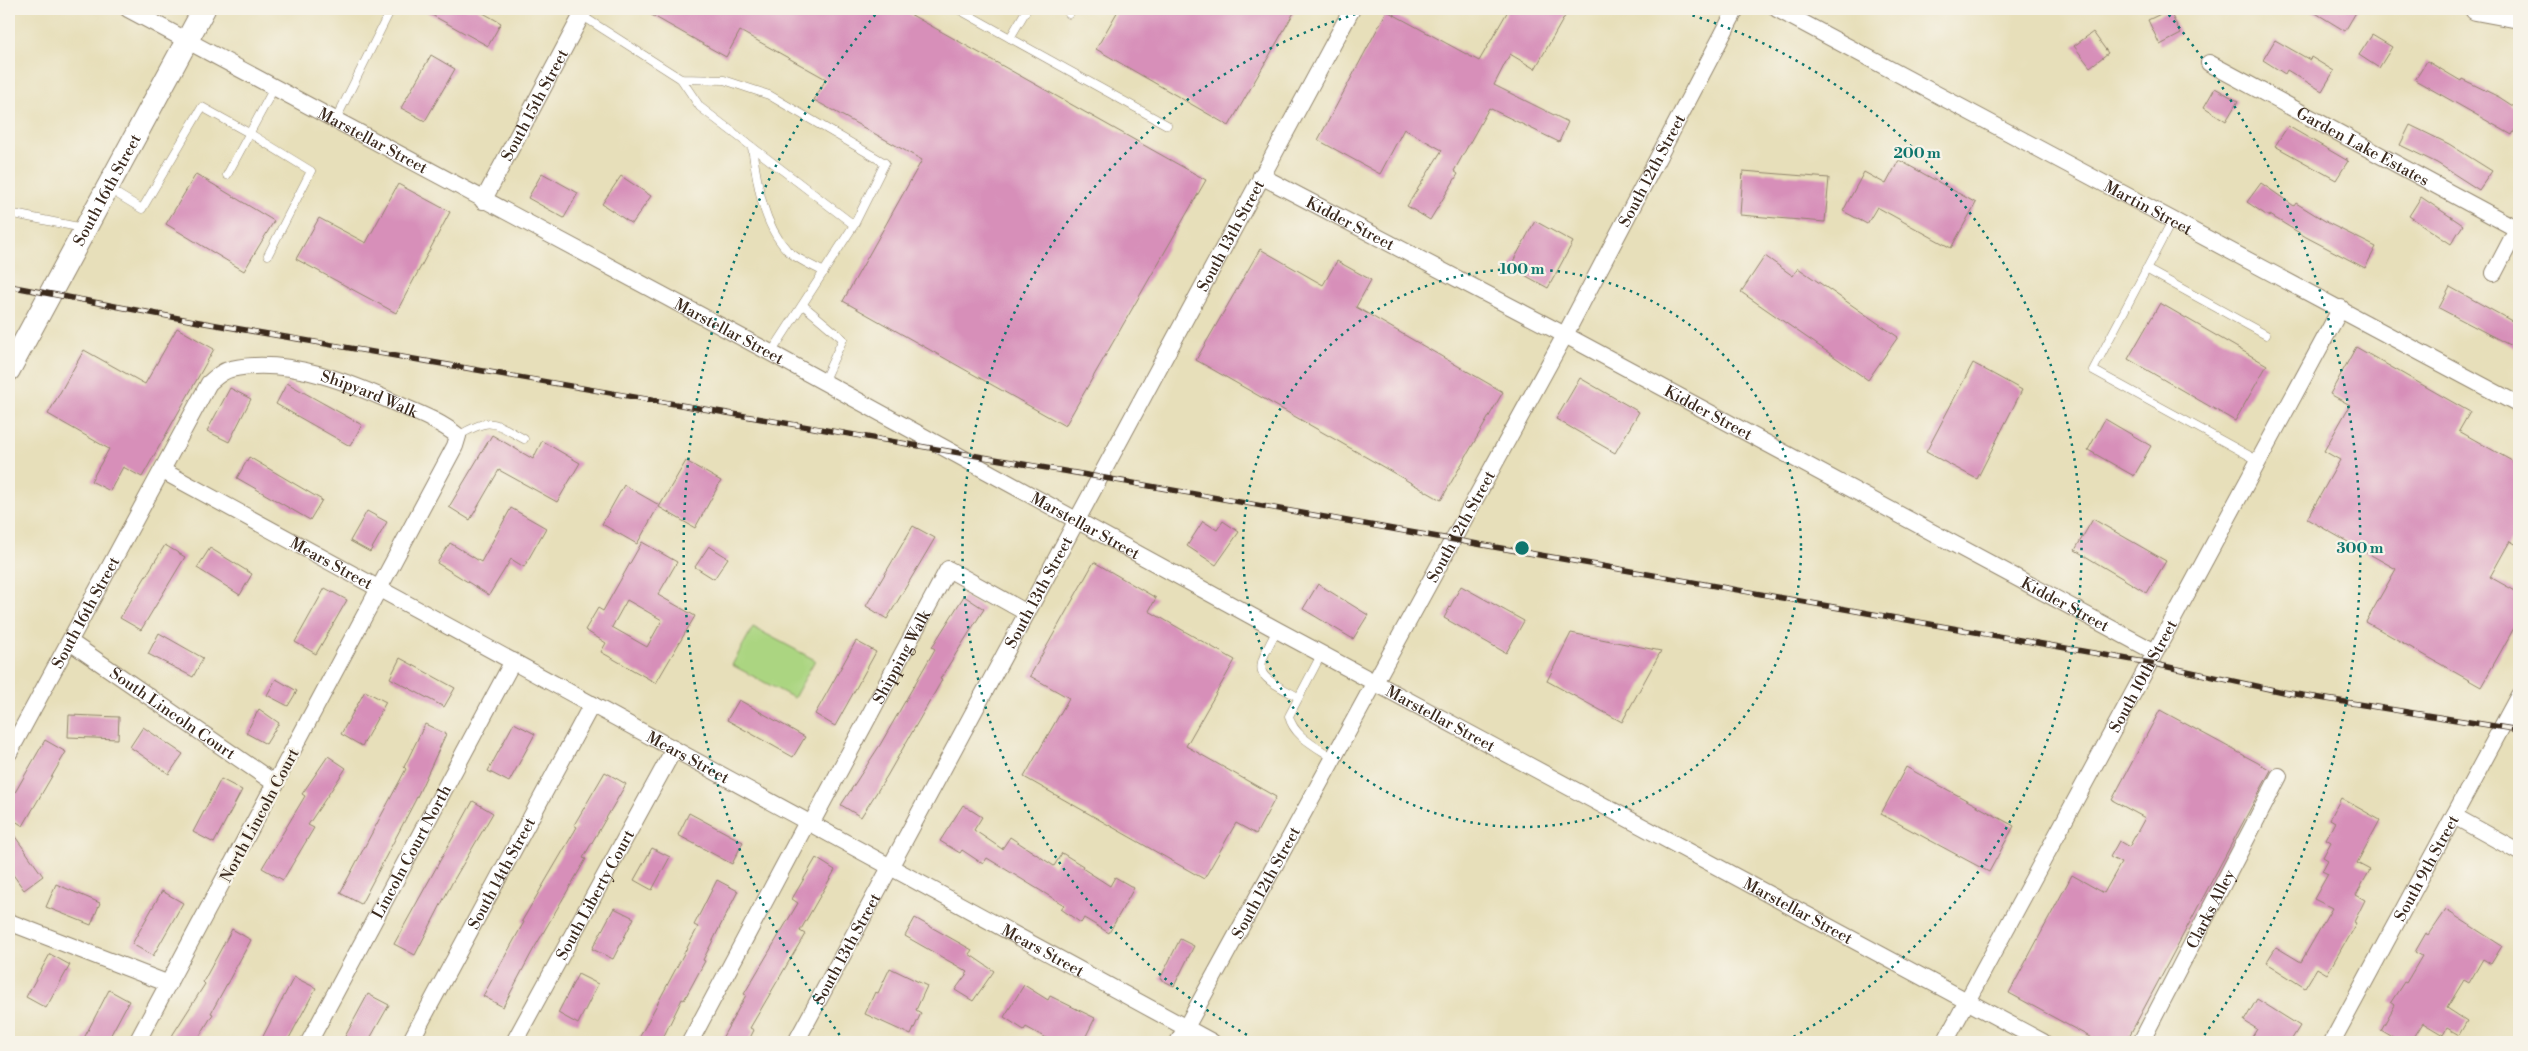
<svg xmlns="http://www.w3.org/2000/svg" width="2528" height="1051" font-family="'Libre Bodoni',serif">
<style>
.green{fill:#abd581;stroke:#738050}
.building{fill:#d78fb9;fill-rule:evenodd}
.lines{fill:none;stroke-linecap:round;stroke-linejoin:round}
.service-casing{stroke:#91846c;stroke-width:9}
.minor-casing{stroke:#91846c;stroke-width:18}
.secondary-casing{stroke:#91846c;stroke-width:24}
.service{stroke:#fff;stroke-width:8}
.minor{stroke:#fff;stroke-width:16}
.secondary{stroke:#fff;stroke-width:22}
.rail-casing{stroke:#3b2a1e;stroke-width:5.5}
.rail{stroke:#f7f3e8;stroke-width:4;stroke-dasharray:11;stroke-linecap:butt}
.ring{fill:none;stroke:#0f766e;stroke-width:2.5;stroke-dasharray:2.5 5}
.labels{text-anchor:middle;stroke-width:4.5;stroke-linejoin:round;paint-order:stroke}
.street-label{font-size:16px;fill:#3b2a1e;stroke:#f7f3e8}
.centre{fill:#0f766e;stroke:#f7f3e8;stroke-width:2.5}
.ring-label{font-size:15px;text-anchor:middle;font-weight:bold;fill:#0f766e;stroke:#f7f3e8;stroke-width:4.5;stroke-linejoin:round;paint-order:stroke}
</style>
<rect width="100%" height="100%" fill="#f7f3e8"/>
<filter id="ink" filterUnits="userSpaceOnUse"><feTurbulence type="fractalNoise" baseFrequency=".02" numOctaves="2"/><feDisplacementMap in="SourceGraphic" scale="10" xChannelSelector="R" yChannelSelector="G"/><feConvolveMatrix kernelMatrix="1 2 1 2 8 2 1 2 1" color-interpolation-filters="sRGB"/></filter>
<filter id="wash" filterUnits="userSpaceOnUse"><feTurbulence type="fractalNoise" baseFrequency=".0096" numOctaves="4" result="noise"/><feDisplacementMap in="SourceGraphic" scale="20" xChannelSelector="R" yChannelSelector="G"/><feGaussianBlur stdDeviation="1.12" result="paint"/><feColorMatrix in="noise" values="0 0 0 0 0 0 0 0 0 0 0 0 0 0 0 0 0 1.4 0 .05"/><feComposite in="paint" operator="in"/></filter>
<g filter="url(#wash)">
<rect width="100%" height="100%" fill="#e7dfba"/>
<path class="green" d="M 753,627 L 815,660 L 794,698 L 732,665 Z"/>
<g id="blocks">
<g class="building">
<path d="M 421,9 L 476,9 L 501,23 L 488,46 Z"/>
<path d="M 641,9 L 901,9 L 1206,180 L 1065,426 L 843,301 L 922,160 L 814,100 L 826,79 L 740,31 L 726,57 Z"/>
<path d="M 1119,9 L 1296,9 L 1229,126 L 1096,49 Z"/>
<path d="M 1509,9 L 1569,9 L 1535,69 L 1510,54 L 1494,85 L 1568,122 L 1559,142 L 1489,108 L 1454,171 L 1458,174 L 1430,220 L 1407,206 L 1442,150 L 1404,129 L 1380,174 L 1318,140 L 1387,11 L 1479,61 Z"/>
<path d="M 2309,9 L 2358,9 L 2345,31 Z"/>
<path d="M 2169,10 L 2181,34 L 2160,45 L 2148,20 Z"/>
<path d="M 2093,32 L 2108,53 L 2090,67 L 2074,46 Z"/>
<path d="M 2372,35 L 2392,47 L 2379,68 L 2359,55 Z"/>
<path d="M 2275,40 L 2310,60 L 2311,57 L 2334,71 L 2322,91 L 2287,70 L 2285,74 L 2263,60 Z"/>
<path d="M 431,55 L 455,69 L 425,121 L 401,108 Z"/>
<path d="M 2427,61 L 2461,81 L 2462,79 L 2499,97 L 2519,110 L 2519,122 L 2512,135 L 2415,80 Z"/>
<path d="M 2215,88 L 2238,101 L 2226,121 L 2204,107 Z"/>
<path d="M 2410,125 L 2449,144 L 2492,171 L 2479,190 L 2437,163 L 2400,145 Z"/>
<path d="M 2288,126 L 2348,161 L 2336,180 L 2275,146 Z"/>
<path d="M 1899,160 L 1976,203 L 1951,248 L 1877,207 L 1867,224 L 1843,211 L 1864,172 L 1886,184 Z"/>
<path d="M 1743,171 L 1829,178 L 1825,222 L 1740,215 Z"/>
<path d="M 542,173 L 578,193 L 564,218 L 528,198 Z"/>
<path d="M 196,174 L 274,221 L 244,271 L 166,224 Z"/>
<path d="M 621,176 L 651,196 L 632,224 L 602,204 Z"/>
<path d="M 2261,183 L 2294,206 L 2296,203 L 2330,224 L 2376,247 L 2365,268 L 2306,237 L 2270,215 L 2269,217 L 2247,202 Z"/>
<path d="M 398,184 L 450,212 L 396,313 L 296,259 L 319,218 L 366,243 Z"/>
<path d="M 2421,197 L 2463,225 L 2451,244 L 2409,216 Z"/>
<path d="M 1535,221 L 1573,242 L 1548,288 L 1510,267 Z"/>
<path d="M 1260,249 L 1323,285 L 1337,261 L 1371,280 L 1356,307 L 1503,392 L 1441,500 L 1196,360 Z"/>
<path d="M 1765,256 L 1793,276 L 1798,268 L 1898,337 L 1868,380 L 1741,292 Z"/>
<path d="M 2450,287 L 2519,325 L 2519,350 L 2439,308 Z"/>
<path d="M 2160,303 L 2267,365 L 2235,421 L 2128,359 Z"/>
<path d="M 177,328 L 214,349 L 142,477 L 123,467 L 110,491 L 91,481 L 109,449 L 48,414 L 84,350 L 145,384 Z"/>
<path d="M 2356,347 L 2470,412 L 2459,431 L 2519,465 L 2519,546 L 2510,541 L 2490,577 L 2519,593 L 2519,619 L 2481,687 L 2366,622 L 2396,569 L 2307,519 L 2340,460 L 2324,451 L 2350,405 L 2330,394 Z"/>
<path d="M 1973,363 L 2022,390 L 1977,479 L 1926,452 Z"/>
<path d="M 1580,378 L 1639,412 L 1615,453 L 1556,419 Z"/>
<path d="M 287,383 L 362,425 L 350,446 L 276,404 Z"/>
<path d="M 230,388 L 251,399 L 229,442 L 207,431 Z"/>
<path d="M 2105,419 L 2151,446 L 2134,476 L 2088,450 Z"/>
<path d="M 492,435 L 533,459 L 542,441 L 580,463 L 557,502 L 499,470 L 470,520 L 449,507 Z"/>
<path d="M 249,457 L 322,500 L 310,520 L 237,478 Z"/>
<path d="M 686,461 L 721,481 L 695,528 L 659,507 Z"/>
<path d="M 624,485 L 659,505 L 637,544 L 602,524 Z"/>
<path d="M 511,508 L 546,528 L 524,567 L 511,559 L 489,595 L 437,563 L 450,543 L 481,562 Z"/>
<path d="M 367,511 L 387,522 L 370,552 L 350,541 Z"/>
<path d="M 2093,519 L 2166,561 L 2147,593 L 2075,550 Z"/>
<path d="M 1203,521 L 1217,530 L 1223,521 L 1239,532 L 1216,565 L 1187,546 Z"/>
<path d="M 913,526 L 935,538 L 887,619 L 866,606 Z"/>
<path d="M 642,542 L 677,562 L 658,595 L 695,616 L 656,683 L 601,652 L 606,643 L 585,630 L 598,608 L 603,611 ZM 627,600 L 662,620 L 647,647 L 612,627 Z"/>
<path d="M 165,545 L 185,557 L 141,630 L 120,618 Z"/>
<path d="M 709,546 L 728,558 L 714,579 L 695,567 Z"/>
<path d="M 210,548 L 252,574 L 240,595 L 197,568 Z"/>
<path d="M 1094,562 L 1156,598 L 1149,611 L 1235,660 L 1186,746 L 1276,797 L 1256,834 L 1236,823 L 1204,879 L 1024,777 L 1069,698 L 1030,676 Z"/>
<path d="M 1318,584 L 1368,615 L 1353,639 L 1303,609 Z"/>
<path d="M 1461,586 L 1524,621 L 1506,653 L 1444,618 Z"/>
<path d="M 325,588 L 347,600 L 316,654 L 295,642 Z"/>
<path d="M 964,596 L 984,609 L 940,679 L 942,680 L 887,776 L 861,817 L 841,805 L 880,745 L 935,649 L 932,647 Z"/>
<path d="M 159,633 L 203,658 L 193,677 L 148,654 Z"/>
<path d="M 1571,633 L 1661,651 L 1622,722 L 1547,681 Z"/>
<path d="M 856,641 L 876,652 L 835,726 L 815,714 Z"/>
<path d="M 400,658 L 455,688 L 444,707 L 390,678 Z"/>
<path d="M 276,679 L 297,691 L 288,706 L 267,695 Z"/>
<path d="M 365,691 L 386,702 L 362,746 L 341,734 Z"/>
<path d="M 739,700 L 805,737 L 793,757 L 727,720 Z"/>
<path d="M 259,709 L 279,723 L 266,744 L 246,733 Z"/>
<path d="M 2160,710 L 2271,770 L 2126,1042 L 2099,1042 L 2009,993 L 2072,875 L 2104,893 L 2121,863 L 2110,857 L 2119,841 L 2129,847 L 2145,818 L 2112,800 Z"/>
<path d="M 69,715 L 119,717 L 118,739 L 68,737 Z"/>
<path d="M 514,723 L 535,734 L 509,782 L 488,771 Z"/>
<path d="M 425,724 L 446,734 L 415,801 L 361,904 L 340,893 L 406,769 L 404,767 Z"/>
<path d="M 143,727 L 183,754 L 169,774 L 130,747 Z"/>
<path d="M 45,740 L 66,752 L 23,826 L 9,817 L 9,803 Z"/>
<path d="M 328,756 L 346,768 L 308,825 L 314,828 L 283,880 L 262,868 L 305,796 L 302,794 Z"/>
<path d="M 1906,767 L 2014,826 L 1989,872 L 1881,814 Z"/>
<path d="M 605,772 L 626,784 L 583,858 L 586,859 L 532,952 L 503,1007 L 483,996 L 524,922 L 522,921 L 577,827 L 574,825 Z"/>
<path d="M 221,779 L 242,790 L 214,843 L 193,832 Z"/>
<path d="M 2341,798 L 2380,820 L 2357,863 L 2370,870 L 2356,895 L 2365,900 L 2354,922 L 2356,923 L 2327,974 L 2317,968 L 2305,988 L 2266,963 L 2276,947 L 2301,962 L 2332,908 L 2314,899 L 2328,874 L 2322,871 L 2328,860 L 2323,857 L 2331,842 L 2326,839 L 2335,822 L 2330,819 Z"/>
<path d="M 473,801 L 493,813 L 452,883 L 415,955 L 394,944 Z"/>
<path d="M 963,805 L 982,817 L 974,830 L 1002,849 L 1010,837 L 1054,866 L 1062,853 L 1083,866 L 1082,868 L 1110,886 L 1115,877 L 1134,888 L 1109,933 L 1084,918 L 1081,923 L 1061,909 L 1064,905 L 987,858 L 983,864 L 962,850 L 960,853 L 940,841 Z"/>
<path d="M 689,813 L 743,842 L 732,864 L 678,835 Z"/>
<path d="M 9,828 L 43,876 L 24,890 L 9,869 Z"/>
<path d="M 652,848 L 670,857 L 652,890 L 634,880 Z"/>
<path d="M 816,858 L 835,870 L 800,931 L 805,934 L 750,1028 L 754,1030 L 748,1042 L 720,1042 L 746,995 L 744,994 L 798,903 L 792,899 Z"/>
<path d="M 717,880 L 738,891 L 703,960 L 705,961 L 684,1000 L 682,999 L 661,1042 L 637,1042 L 698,927 L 694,925 Z"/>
<path d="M 56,884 L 100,903 L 91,925 L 46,907 Z"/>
<path d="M 162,891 L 183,903 L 153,956 L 132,944 Z"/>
<path d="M 614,908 L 634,918 L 613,959 L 592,949 Z"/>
<path d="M 2446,910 L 2502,946 L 2491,964 L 2483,959 L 2469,983 L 2464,980 L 2447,1008 L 2467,1021 L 2459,1035 L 2447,1028 L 2443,1035 L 2423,1023 L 2411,1042 L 2401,1042 L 2381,1030 L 2395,1005 L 2391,1002 L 2404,982 L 2406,983 L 2422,956 L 2415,952 L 2426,933 L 2429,935 Z"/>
<path d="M 915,918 L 972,950 L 969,954 L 994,971 L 973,1001 L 955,990 L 968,972 L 905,936 Z"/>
<path d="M 232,929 L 251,940 L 211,1013 L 213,1014 L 196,1042 L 168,1042 L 205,984 L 203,982 Z"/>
<path d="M 1180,939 L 1194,946 L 1174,986 L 1160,979 Z"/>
<path d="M 50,954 L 70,965 L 46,1008 L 26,997 Z"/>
<path d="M 890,968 L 927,986 L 916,1010 L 921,1013 L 911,1035 L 865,1014 L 875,992 L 878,993 Z"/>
<path d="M 578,974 L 598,984 L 578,1024 L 558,1013 Z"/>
<path d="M 294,977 L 316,988 L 287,1042 L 260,1042 Z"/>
<path d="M 1024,985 L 1048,1000 L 1050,996 L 1095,1018 L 1083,1042 L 1053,1042 L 1026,1027 L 1024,1030 L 1004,1017 Z"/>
<path d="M 109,990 L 129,1001 L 107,1042 L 82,1042 Z"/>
<path d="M 368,994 L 389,1005 L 368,1042 L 342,1042 Z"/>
<path d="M 2257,999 L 2300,1026 L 2290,1042 L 2249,1042 L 2257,1029 L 2244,1021 Z"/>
</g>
</g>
</g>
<g filter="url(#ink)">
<use href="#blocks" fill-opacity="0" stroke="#91846c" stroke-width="1"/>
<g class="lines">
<defs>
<g id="service">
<path d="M 958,9 L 1010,38"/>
<path d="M 1027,9 L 1010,38 L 1167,125"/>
<path d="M 1069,14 L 1072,9"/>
<path d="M 581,15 L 681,79 L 724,80 L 769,95 L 885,163 L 854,225 L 771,353"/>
<path d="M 681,79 L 700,107 L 854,225"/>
<path d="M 335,121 L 391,9"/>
<path d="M 752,147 C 757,181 762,223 787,250 C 796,259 813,266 824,272"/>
<path d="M 227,175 L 274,88"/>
<path d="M 109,189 L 142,209 L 202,107 L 249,133 L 311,171 L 268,255"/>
<path d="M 9,213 L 83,228"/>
<path d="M 2173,219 L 2093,370 L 2259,461"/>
<path d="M 2146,269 L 2266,335"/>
<path d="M 803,305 L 843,339 L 823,382"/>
<path d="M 458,436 C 491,416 493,422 524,439"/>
<path d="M 1277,630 C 1253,675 1254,673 1298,697"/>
<path d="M 1322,653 L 1289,716 C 1293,736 1317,747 1333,758"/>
</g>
<g id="minor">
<path id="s1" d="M 128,9 L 771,353 L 1277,630 L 2043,1042"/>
<path id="s2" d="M 1777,9 L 2519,405"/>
<path id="s3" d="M 2209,63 L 2517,229"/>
<path id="s4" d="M 1261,176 L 1565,335 L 2155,652"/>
<path id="s5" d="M 483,201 L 585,9"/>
<path d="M 2494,273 L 2519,225"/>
<path id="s6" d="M 163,471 L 1212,1042"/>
<path id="s7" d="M 70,642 L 276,784"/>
<path id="s8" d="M 9,753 L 209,383 C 216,377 222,371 231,369 C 287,356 354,384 404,407 C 423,415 442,423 458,436 L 455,446 L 137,1042"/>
<path d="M 2454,816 L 2519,852"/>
<path id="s9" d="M 811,824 L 948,569 L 1027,613"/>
<path d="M 9,922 L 169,984"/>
<path id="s10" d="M 309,1042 L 513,661"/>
<path id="s11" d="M 410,1042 L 592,704"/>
<path id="s12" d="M 514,1042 L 674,749"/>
<path d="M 690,1042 L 807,822"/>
<path id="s13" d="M 796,1042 L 1352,9"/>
<path id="s14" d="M 1178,1042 L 1565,335 L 1736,9"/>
<path id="s15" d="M 1945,1042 L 2341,308"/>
<path id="s16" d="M 2141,1042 L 2279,776"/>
<path id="s17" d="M 2332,1042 L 2519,695"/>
</g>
<g id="secondary">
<path d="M 2476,9 L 2519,17"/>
<path id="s18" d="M 9,370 L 204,9"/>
</g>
</defs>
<use href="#service" class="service-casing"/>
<use href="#minor" class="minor-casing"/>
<use href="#secondary" class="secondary-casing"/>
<use href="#service" class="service"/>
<use href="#minor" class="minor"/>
<use href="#secondary" class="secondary"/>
<defs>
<path id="rail" d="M 9,286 L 199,322 L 1099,477 L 2150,663 L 2283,692 L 2519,730"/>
</defs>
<use href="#rail" class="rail-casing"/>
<use href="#rail" class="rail"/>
</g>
</g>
<g class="ring">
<circle cx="1522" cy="548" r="279"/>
<path d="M1260 1042A559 559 0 0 1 1373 9M1671 9A559 559 0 0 1 1784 1042"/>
<path d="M844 1041A838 838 0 0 1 880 9M2164 9A838 838 0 0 1 2200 1041"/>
</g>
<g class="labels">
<g class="street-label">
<text dy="6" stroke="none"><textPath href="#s5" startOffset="109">South 15th Street</textPath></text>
<text dy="6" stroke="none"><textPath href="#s1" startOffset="278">Marstellar Street</textPath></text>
<text dy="6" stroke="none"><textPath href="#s3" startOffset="175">Garden Lake Estates</textPath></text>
<text dy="6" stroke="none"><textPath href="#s14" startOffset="992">South 12th Street</textPath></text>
<text dy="6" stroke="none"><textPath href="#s18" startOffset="205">South 16th Street</textPath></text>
<text dy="6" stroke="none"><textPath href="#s2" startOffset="421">Martin Street</textPath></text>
<text dy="6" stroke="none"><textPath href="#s4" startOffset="101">Kidder Street</textPath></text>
<text dy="6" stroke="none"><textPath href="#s13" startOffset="916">South 13th Street</textPath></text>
<text dy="6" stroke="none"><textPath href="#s1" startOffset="682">Marstellar Street</textPath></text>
<text dy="6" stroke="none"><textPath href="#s8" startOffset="590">Shipyard Walk</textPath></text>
<text dy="6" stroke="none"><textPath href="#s4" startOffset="506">Kidder Street</textPath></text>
<text dy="6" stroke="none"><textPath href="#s1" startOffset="1088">Marstellar Street</textPath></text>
<text dy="6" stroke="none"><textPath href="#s14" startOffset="588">South 12th Street</textPath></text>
<text dy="6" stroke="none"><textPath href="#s6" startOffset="192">Mears Street</textPath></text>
<text dy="6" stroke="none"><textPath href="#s13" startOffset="511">South 13th Street</textPath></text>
<text dy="6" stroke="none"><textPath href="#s4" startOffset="911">Kidder Street</textPath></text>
<text dy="6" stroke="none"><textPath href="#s8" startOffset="160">South 16th Street</textPath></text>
<text dy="6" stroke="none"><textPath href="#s9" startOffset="190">Shipping Walk</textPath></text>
<text dy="6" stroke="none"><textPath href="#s15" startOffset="416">South 10th Street</textPath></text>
<text dy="6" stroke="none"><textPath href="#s7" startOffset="125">South Lincoln Court</textPath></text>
<text dy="6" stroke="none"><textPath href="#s1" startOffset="1492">Marstellar Street</textPath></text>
<text dy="6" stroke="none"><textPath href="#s6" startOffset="598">Mears Street</textPath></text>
<text transform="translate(259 815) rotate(-62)" y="6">North Lincoln Court</text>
<text dy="6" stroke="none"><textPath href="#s10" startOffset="216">Lincoln Court North</textPath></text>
<text dy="6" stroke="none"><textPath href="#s17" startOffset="198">South 9th Street</textPath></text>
<text dy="6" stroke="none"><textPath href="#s11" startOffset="192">South 14th Street</textPath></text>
<text dy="6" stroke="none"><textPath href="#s14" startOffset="182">South 12th Street</textPath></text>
<text dy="6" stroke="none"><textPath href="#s12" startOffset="168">South Liberty Court</textPath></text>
<text dy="6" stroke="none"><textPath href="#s16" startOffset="150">Clarks Alley</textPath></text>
<text dy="6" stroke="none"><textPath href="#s1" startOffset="1898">Marstellar Street</textPath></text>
<text dy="6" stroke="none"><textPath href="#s13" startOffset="106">South 13th Street</textPath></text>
<text dy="6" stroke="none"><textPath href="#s6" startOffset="1002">Mears Street</textPath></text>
</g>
</g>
<circle cx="1522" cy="548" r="8" class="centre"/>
<g class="ring-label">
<text x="1917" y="158">200 m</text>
<text x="1522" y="274">100 m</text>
<text x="2360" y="553">300 m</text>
</g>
<rect width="2528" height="1051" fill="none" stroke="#f7f3e8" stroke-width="30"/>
</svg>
